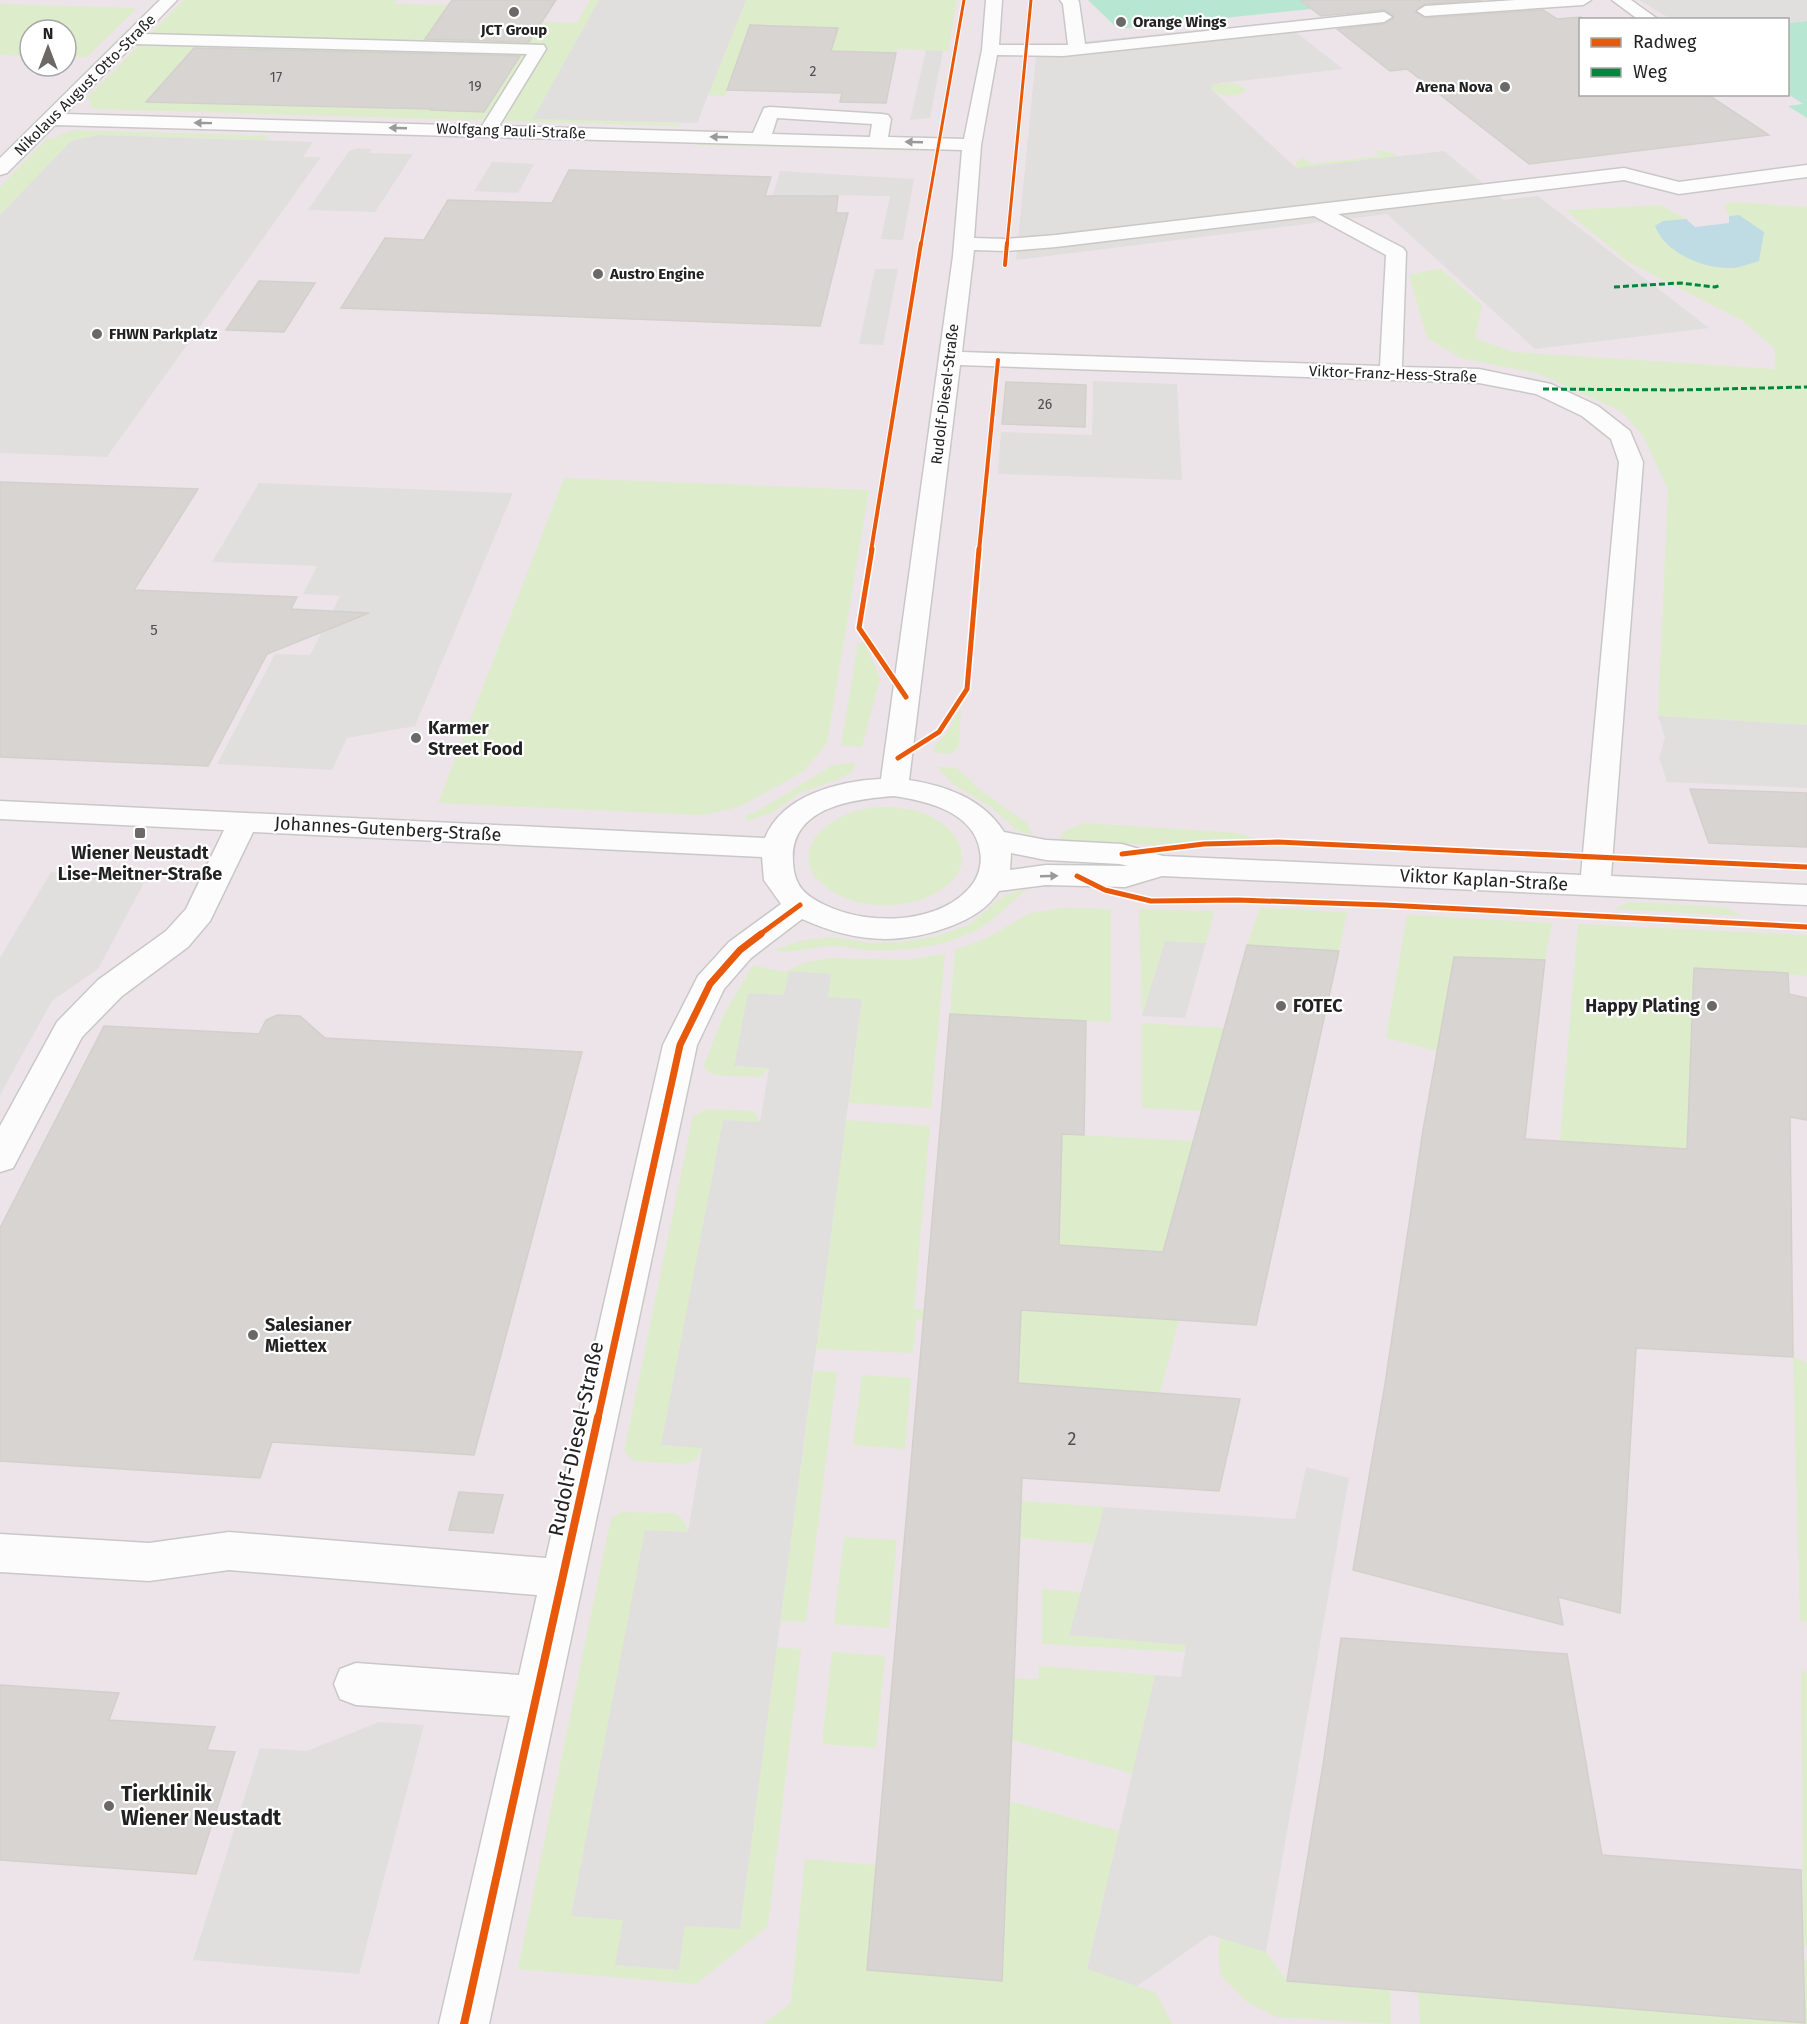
<svg xmlns="http://www.w3.org/2000/svg" width="1807" height="2024" font-family="'Fira Sans',sans-serif">
<style>
.industrial{fill:#ede4e9;fill-rule:evenodd}
.grass{fill:#ddeccb}
.pitch{fill:#b7e6d2}
.parking{fill:#e0dfde}
.water{fill:#bfdbe3}
.building{fill:#d7d4d2;stroke:#d3d0cc;stroke-width:1.5}
.lines{fill:none;stroke-linecap:round;stroke-linejoin:round}
.minor-casing{stroke:#c9c8c7;stroke-width:3}
.minor{fill:#fdfcfc;fill-rule:evenodd}
.quiet{stroke:#00873e;stroke-width:3;stroke-dasharray:6 3;stroke-linecap:butt}
.cycleway-far4-casing{stroke:#fff;stroke-width:5}
.cycleway-far3-casing{stroke:#fff;stroke-width:6}
.cycleway-far2-casing{stroke:#fff;stroke-width:8}
.cycleway-far1-casing{stroke:#fff;stroke-width:10}
.cycleway-casing{stroke:#fff;stroke-width:12}
.cycleway-far4{stroke:#e8590c;stroke-width:3}
.cycleway-far3{stroke:#e8590c;stroke-width:4}
.cycleway-far2{stroke:#e8590c;stroke-width:5}
.cycleway-far1{stroke:#e8590c;stroke-width:7}
.cycleway{stroke:#e8590c;stroke-width:8}
.oneway{fill:#9a9a9a}
.poi-dot{fill:#6a6968;stroke:#fff;stroke-width:2}
.labels{text-anchor:middle;stroke-width:4.5;stroke-linejoin:round;paint-order:stroke}
.far-number-label{font-size:14px;fill:#4f4e4e}
.far-poi-label{font-size:15px;font-weight:bold;fill:#222;stroke:#fff;text-anchor:start}
.far-street-label{font-size:15px;fill:#222;stroke:#fff}
.number-label{font-size:15px;fill:#4f4e4e}
.poi-label{font-size:18px;font-weight:bold;fill:#222;stroke:#fff;text-anchor:start}
.street-label{font-size:18px;fill:#222;stroke:#fff}
.near-number-label{font-size:18px;fill:#4f4e4e}
.near-street-label{font-size:21px;fill:#222;stroke:#fff}
.near-poi-label{font-size:21px;font-weight:bold;fill:#222;stroke:#fff;text-anchor:start}
</style>
<rect width="100%" height="100%" fill="#f0eeeb"/>
<path class="industrial" d="M 0,0 L 1807,0 L 1807,2024 L 0,2024 ZM 1580,20 L 1788,20 L 1788,94 L 1580,94 ZM 30,30 L 66,30 L 66,66 L 30,66 Z"/>
<g class="grass">
<path d="M 184,0 L 397,0 L 394,4 L 449,5 L 440,19 L 577,23 L 590,0 L 599,0 L 534,119 L 680,123 L 679,126 L 95,109 L 89,105 L 91,99 L 86,99 Z"/>
<path d="M 746,0 L 957,0 L 948,51 L 897,49 L 896,53 L 831,51 L 837,28 L 750,25 L 725,96 L 708,95 Z"/>
<path d="M 0,4 L 137,8 L 87,57 L 66,57 L 66,30 L 30,30 L 30,56 L 0,55 Z"/>
<path d="M 1227,83 L 1238,84 L 1246,90 C 1237,99 1220,97 1211,89 L 1213,85 Z"/>
<path d="M 73,130 L 269,136 L 266,140 L 98,135 L 72,141 L 0,215 L 0,187 L 47,139 C 57,139 64,132 73,130 Z"/>
<path d="M 701,142 L 920,149 L 918,151 L 696,145 Z"/>
<path d="M 1373,149 L 1395,154 L 1397,160 L 1297,168 L 1294,166 L 1299,159 L 1304,158 L 1311,164 L 1381,156 Z"/>
<path d="M 1731,202 L 1807,207 L 1807,725 L 1658,716 L 1668,489 L 1643,436 L 1621,411 L 1539,374 L 1461,358 L 1427,338 L 1409,275 L 1440,268 L 1482,305 L 1475,338 L 1513,352 L 1776,369 L 1774,348 L 1743,321 L 1628,262 L 1565,210 L 1660,205 L 1686,219 L 1663,221 L 1699,263 L 1740,215 L 1729,216 L 1724,205 Z"/>
<path d="M 564,478 L 869,490 L 827,743 L 803,772 L 739,807 L 703,815 L 438,803 Z"/>
<path d="M 864,642 L 880,678 L 862,747 L 841,746 L 858,644 Z"/>
<path d="M 961,707 L 959,747 L 950,754 L 934,752 L 934,747 L 946,734 Z"/>
<path d="M 856,763 L 852,772 L 837,780 L 800,793 L 772,813 L 746,821 L 745,816 L 759,810 L 833,765 Z"/>
<path d="M 937,767 L 957,768 L 979,789 L 1027,823 L 1033,835 L 1018,831 L 991,807 L 953,784 Z"/>
<path d="M 892,807 C 902,809 914,809 923,813 C 957,826 980,862 944,888 C 911,912 850,912 821,882 C 818,880 813,876 812,872 C 797,839 836,814 865,809 C 873,807 883,807 892,807 Z"/>
<path d="M 1085,823 L 1240,833 L 1258,841 L 1215,840 L 1153,845 L 1059,840 L 1066,830 Z"/>
<path d="M 1028,888 C 1012,901 996,919 978,929 C 944,948 904,951 865,950 C 855,949 844,946 833,946 C 816,946 788,955 774,950 L 804,940 L 831,937 L 870,943 L 902,942 L 937,936 L 969,925 L 1005,895 Z"/>
<path d="M 1629,902 L 1724,907 L 1743,916 L 1614,909 Z"/>
<path d="M 1062,908 L 1111,909 L 1111,1022 L 950,1014 L 955,950 L 987,938 L 1030,913 Z"/>
<path d="M 1260,908 L 1347,912 L 1339,951 L 1247,945 Z"/>
<path d="M 1139,909 L 1214,911 L 1206,943 L 1165,941 L 1142,1016 Z"/>
<path d="M 1407,915 L 1552,923 L 1545,960 L 1454,957 L 1437,1051 L 1386,1038 Z"/>
<path d="M 1578,924 L 1807,935 L 1807,976 L 1694,968 L 1687,1149 L 1560,1141 Z"/>
<path d="M 945,954 L 931,1108 L 849,1103 L 862,999 L 827,998 L 831,974 L 784,995 L 734,1066 L 769,1068 L 760,1077 L 714,1075 L 703,1067 L 725,1012 L 753,965 L 784,972 L 803,963 L 830,958 L 906,960 Z"/>
<path d="M 1142,1023 L 1225,1028 L 1203,1111 L 1142,1108 Z"/>
<path d="M 708,1109 L 754,1111 L 760,1122 L 723,1121 L 662,1445 L 702,1448 L 696,1460 L 685,1464 L 634,1461 L 624,1452 L 693,1116 Z"/>
<path d="M 846,1120 L 930,1126 L 914,1309 L 960,1312 L 959,1322 L 916,1319 L 913,1353 L 816,1349 Z"/>
<path d="M 1062,1134 L 1193,1141 L 1163,1252 L 1059,1245 Z"/>
<path d="M 988,1307 L 1179,1320 L 1160,1393 L 983,1381 L 1019,1357 L 1020,1333 L 987,1330 Z"/>
<path d="M 1793,1357 L 1807,1363 L 1807,1622 L 1800,1621 Z"/>
<path d="M 814,1371 L 837,1372 L 806,1622 L 780,1621 Z"/>
<path d="M 862,1375 L 911,1378 L 905,1449 L 853,1445 Z"/>
<path d="M 1021,1501 L 1104,1507 L 1094,1544 L 1020,1538 Z"/>
<path d="M 622,1512 L 675,1513 L 684,1521 L 688,1532 L 646,1530 L 571,1916 L 624,1920 L 616,1965 L 679,1970 L 685,1926 L 740,1929 L 777,1647 L 801,1649 L 768,1926 L 696,1984 L 518,1969 L 611,1518 Z"/>
<path d="M 844,1537 L 897,1540 L 889,1628 L 834,1624 Z"/>
<path d="M 1042,1589 L 1081,1592 L 1070,1635 L 1186,1644 L 1185,1652 L 1042,1644 Z"/>
<path d="M 832,1652 L 885,1656 L 876,1748 L 822,1744 Z"/>
<path d="M 1039,1666 L 1155,1675 L 1133,1774 L 1012,1740 L 1014,1678 L 1039,1679 Z"/>
<path d="M 1801,1670 L 1807,1673 L 1807,1946 L 1803,1945 Z"/>
<path d="M 1009,1801 L 1119,1831 L 1087,1968 L 1156,1993 L 1172,2024 L 763,2024 L 791,2003 L 805,1859 L 876,1865 L 867,1970 Z"/>
<path d="M 1221,1937 L 1266,1952 L 1287,1981 L 1390,1989 L 1391,2024 L 1276,2017 L 1247,2002 L 1221,1976 L 1218,1952 Z"/>
<path d="M 1803,1959 L 1807,1960 L 1807,2024 L 1420,2024 L 1418,1991 L 1805,2022 Z"/>
</g>
<g class="pitch">
<path d="M 1088,0 L 1364,0 L 1369,3 L 1118,29 Z"/>
<path d="M 1807,21 L 1807,118 L 1788,106 L 1803,104 L 1788,94 L 1788,23 Z"/>
</g>
<g class="parking">
<path d="M 599,0 L 746,0 L 697,123 L 533,119 Z"/>
<path d="M 1639,0 L 1807,0 L 1807,21 L 1788,23 L 1788,20 L 1671,19 Z"/>
<path d="M 1283,22 L 1343,69 L 1221,83 L 1213,85 L 1211,89 L 1296,168 L 1444,151 L 1503,200 L 1538,196 L 1709,328 L 1535,349 L 1387,214 L 1016,260 L 1037,46 Z"/>
<path d="M 926,50 L 943,51 L 930,118 L 910,120 Z"/>
<path d="M 98,135 L 313,142 L 303,157 L 321,157 L 107,457 L 0,453 L 0,215 L 71,141 Z"/>
<path d="M 357,148 L 372,149 L 369,153 L 413,154 L 375,212 L 308,210 L 349,151 Z"/>
<path d="M 492,162 L 534,164 L 518,193 L 474,191 Z"/>
<path d="M 780,171 L 914,179 L 903,240 L 881,239 L 890,196 L 815,195 L 813,204 L 771,202 Z"/>
<path d="M 875,269 L 898,269 L 883,345 L 859,344 Z"/>
<path d="M 1093,381 L 1177,384 L 1182,480 L 998,474 L 1001,432 L 1092,435 Z"/>
<path d="M 259,483 L 513,493 L 415,726 L 347,738 L 332,770 L 217,764 L 275,654 L 310,655 L 340,596 L 303,594 L 317,566 L 212,562 Z"/>
<path d="M 1658,716 L 1807,725 L 1807,788 L 1667,782 L 1659,758 L 1665,737 Z"/>
<path d="M 51,872 L 147,877 L 98,969 L 52,1001 L 0,1095 L 0,958 Z"/>
<path d="M 1165,941 L 1206,943 L 1185,1018 L 1142,1016 Z"/>
<path d="M 789,971 L 831,974 L 828,997 L 862,999 L 740,1929 L 685,1926 L 679,1970 L 615,1965 L 623,1920 L 571,1916 L 645,1530 L 688,1532 L 702,1448 L 661,1445 L 723,1120 L 760,1122 L 769,1068 L 734,1066 L 748,993 L 784,995 Z"/>
<path d="M 1306,1467 L 1349,1478 L 1266,1952 L 1210,1935 L 1137,1986 L 1087,1969 L 1155,1675 L 1181,1677 L 1186,1645 L 1069,1635 L 1104,1507 L 1295,1519 Z"/>
<path d="M 379,1722 L 424,1725 L 359,1974 L 193,1960 L 260,1748 L 307,1751 Z"/>
</g>
<path class="water" d="M 1739,215 L 1764,232 L 1759,261 C 1751,263 1740,268 1731,268 C 1704,269 1665,253 1655,226 L 1663,221 L 1686,219 L 1695,227 L 1729,223 L 1729,216 Z"/>
<g class="building">
<path d="M 452,0 L 556,0 L 529,42 L 425,39 Z"/>
<path d="M 1300,0 L 1482,0 L 1425,4 L 1415,12 L 1425,18 L 1543,10 L 1557,19 L 1581,17 L 1581,94 L 1707,94 L 1769,135 L 1529,164 L 1407,69 L 1390,71 L 1337,29 L 1384,24 L 1393,19 L 1393,15 L 1384,10 L 1321,16 Z"/>
<path d="M 750,25 L 838,28 L 831,51 L 896,53 L 886,103 L 840,102 L 842,93 L 727,90 Z"/>
<path d="M 194,48 L 520,56 L 484,112 L 431,110 L 432,109 L 146,102 Z"/>
<path d="M 569,170 L 771,177 L 765,196 L 838,196 L 836,213 L 848,213 L 820,326 L 341,308 L 385,238 L 424,240 L 448,200 L 552,203 Z"/>
<path d="M 259,281 L 315,283 L 284,332 L 226,330 Z"/>
<path d="M 1006,382 L 1086,385 L 1085,427 L 1002,424 Z"/>
<path d="M 0,482 L 198,489 L 134,590 L 297,597 L 291,609 L 369,613 L 267,654 L 208,766 L 0,757 Z"/>
<path d="M 1690,789 L 1807,793 L 1807,847 L 1709,843 Z"/>
<path d="M 1247,945 L 1339,951 L 1256,1325 L 1021,1310 L 1018,1383 L 1240,1399 L 1219,1491 L 1022,1478 L 1002,1981 L 867,1970 L 950,1014 L 1086,1021 L 1084,1135 L 1062,1134 L 1059,1245 L 1163,1252 Z"/>
<path d="M 1454,957 L 1545,960 L 1525,1139 L 1687,1149 L 1694,968 L 1788,973 L 1789,994 L 1807,998 L 1807,1120 L 1790,1117 L 1793,1357 L 1636,1348 L 1620,1613 L 1558,1597 L 1563,1625 L 1353,1570 L 1385,1384 L 1423,1130 Z"/>
<path d="M 277,1015 L 300,1016 L 325,1038 L 582,1052 L 474,1455 L 272,1442 L 260,1478 L 0,1461 L 0,1228 L 104,1026 L 259,1034 L 266,1020 Z"/>
<path d="M 459,1492 L 503,1495 L 493,1533 L 449,1530 Z"/>
<path d="M 1341,1638 L 1567,1654 L 1602,1855 L 1801,1870 L 1805,2023 L 1287,1981 L 1323,1765 Z"/>
<path d="M 0,1685 L 119,1693 L 109,1720 L 215,1727 L 207,1750 L 235,1752 L 196,1874 L 0,1860 Z"/>
</g>
<g class="lines">
<defs>
<g id="minor">
<path d="M 160,0 L 177,0 L 144,34 L 544,45 L 546,49 L 499,126 L 753,133 L 764,108 L 770,107 L 882,114 L 888,115 L 891,119 L 888,137 L 964,139 L 982,50 L 986,0 L 1002,0 L 999,45 L 1068,45 L 1063,4 L 1060,0 L 1078,0 L 1079,2 L 1085,44 L 1384,12 L 1392,17 L 1384,22 L 1063,56 L 997,55 L 981,145 L 974,238 L 1006,239 L 1056,235 L 1624,168 L 1679,182 L 1807,165 L 1807,177 L 1679,194 L 1624,180 L 1338,214 L 1403,248 L 1406,252 L 1402,367 L 1479,369 L 1551,384 L 1598,406 L 1630,431 L 1643,462 L 1611,876 L 1807,885 L 1807,905 L 1162,876 L 1125,887 L 1046,885 L 999,891 C 987,909 971,918 951,926 C 898,946 853,942 802,919 L 751,958 L 724,989 L 697,1045 L 489,2024 L 439,2024 L 510,1716 L 356,1705 L 340,1699 L 334,1684 L 340,1669 L 356,1663 L 519,1675 L 537,1595 L 229,1570 L 149,1581 L 0,1572 L 0,1534 L 149,1543 L 229,1532 L 546,1558 L 663,1045 L 698,976 L 729,942 L 781,904 L 764,880 L 762,857 L 253,832 L 210,921 L 188,947 L 122,996 L 82,1037 L 13,1168 L 0,1172 L 0,1126 L 57,1022 L 98,980 L 166,931 L 186,909 L 224,830 L 0,819 L 0,801 L 765,838 C 782,795 839,781 881,779 L 953,256 L 962,150 L 55,125 L 7,173 L 0,175 L 0,158 ZM 134,44 L 527,54 L 482,126 L 65,114 ZM 777,118 L 872,124 L 870,137 L 772,134 ZM 1314,216 L 1386,255 L 1380,366 L 962,352 L 974,250 L 1006,251 L 1056,247 ZM 960,365 L 1479,383 L 1536,394 L 1582,416 L 1611,439 L 1619,462 L 1581,875 L 1163,856 L 1122,844 L 1046,840 L 1004,832 C 983,799 947,786 909,780 ZM 894,796 C 927,801 974,812 980,851 C 982,861 980,873 974,882 C 944,925 870,926 827,906 C 805,896 794,886 793,862 C 789,807 853,799 894,796 ZM 1011,853 L 1046,860 L 1120,864 L 1128,866 L 1046,865 L 1010,870 Z"/>
<path d="M 1516,0 L 1591,0 L 1583,5 L 1425,16 L 1417,11 L 1425,6 Z"/>
<path d="M 1612,0 L 1631,0 L 1659,20 L 1639,20 Z"/>
</g>
</defs>
<use href="#minor" class="minor-casing"/>
<use href="#minor" class="minor"/>
<g class="quiet">
<path d="M 1614,287 L 1680,283 L 1715,287 L 1721,285"/>
<path d="M 1543,389 L 1678,390 L 1807,387"/>
</g>
<defs>
<g id="cycleway-far4">
<path d="M 921,245 L 964,0"/>
<path d="M 1007,245 L 1031,0"/>
</g>
<g id="cycleway-far3">
<path d="M 1005,265 L 1007,243"/>
<path d="M 871,551 L 921,243"/>
<path d="M 979,551 L 998,360"/>
</g>
<g id="cycleway-far2">
<path d="M 872,549 L 859,628 L 906,697"/>
<path d="M 898,758 L 939,732 L 967,689 L 979,549"/>
<path d="M 1122,854 L 1204,844 L 1278,842 L 1807,867"/>
<path d="M 1077,876 L 1105,890 L 1151,901 L 1238,900 L 1385,905 L 1807,927"/>
<path d="M 759,935 L 800,905"/>
</g>
<path id="cycleway-far1" d="M 598,1418 L 680,1045 L 710,984 L 740,950 L 761,934"/>
<path id="cycleway" d="M 464,2024 L 598,1417"/>
</defs>
<use href="#cycleway-far4" class="cycleway-far4-casing"/>
<use href="#cycleway-far3" class="cycleway-far3-casing"/>
<use href="#cycleway-far2" class="cycleway-far2-casing"/>
<use href="#cycleway-far1" class="cycleway-far1-casing"/>
<use href="#cycleway" class="cycleway-casing"/>
<use href="#cycleway-far4" class="cycleway-far4"/>
<use href="#cycleway-far3" class="cycleway-far3"/>
<use href="#cycleway-far2" class="cycleway-far2"/>
<use href="#cycleway-far1" class="cycleway-far1"/>
<use href="#cycleway" class="cycleway"/>
</g>
<defs><path id="oneway-solid" d="M-6-.8H1V-3.2L6.5 0L1 3.2V.8H-6Z" transform="scale(1.5)"/></defs>
<g class="oneway">
<use href="#oneway-solid" transform="translate(203 123) rotate(-179)"/>
<use href="#oneway-solid" transform="translate(398 128) rotate(-178)"/>
<use href="#oneway-solid" transform="translate(719 137) rotate(-178)"/>
<use href="#oneway-solid" transform="translate(914 142) rotate(-178)"/>
<use href="#oneway-solid" transform="translate(1049 876) rotate(-2)"/>
</g>
<g class="poi-dot">
<circle cx="514" cy="12" r="6"/>
<circle cx="1121" cy="22" r="6"/>
<circle cx="1505" cy="87" r="6"/>
<circle cx="598" cy="274" r="6"/>
<circle cx="97" cy="334" r="6"/>
<circle cx="416" cy="738" r="6"/>
<rect x="134" y="827" width="12" height="12" rx="3"/>
<circle cx="1281" cy="1006" r="6"/>
<circle cx="1712" cy="1006" r="6"/>
<circle cx="253" cy="1335" r="6"/>
<circle cx="109" cy="1806" r="6"/>
</g>
<g class="labels">
<g class="far-number-label">
<text x="813" y="76">2</text>
<text x="276" y="82">17</text>
<text x="475" y="91">19</text>
<text x="1045" y="409">26</text>
</g>
<g class="far-poi-label">
<text x="1133" y="27">Orange Wings</text>
<text x="514" y="35" text-anchor="middle">JCT Group</text>
<text x="1493" y="92" text-anchor="end">Arena Nova</text>
<text x="610" y="279">Austro Engine</text>
<text x="109" y="339">FHWN Parkplatz</text>
</g>
<g class="far-street-label">
<text transform="translate(85 85) rotate(-45)" y="5">Nikolaus August Otto-Straße</text>
<text transform="translate(511 131) rotate(2)" y="5">Wolfgang Pauli-Straße</text>
<text transform="translate(1393 374) rotate(2)" y="5">Viktor-Franz-Hess-Straße</text>
<text transform="translate(945 394) rotate(-83)" y="5">Rudolf-Diesel-Straße</text>
</g>
<g class="number-label">
<text x="154" y="635">5</text>
</g>
<g class="poi-label">
<text x="428" y="734">Karmer<tspan x="428" dy="21">Street Food</tspan></text>
<text x="140" y="859" text-anchor="middle">Wiener Neustadt<tspan x="140" dy="21">Lise-Meitner-Straße</tspan></text>
<text x="1293" y="1012">FOTEC</text>
<text x="1700" y="1012" text-anchor="end">Happy Plating</text>
<text x="265" y="1331">Salesianer<tspan x="265" dy="21">Miettex</tspan></text>
</g>
<g class="street-label">
<text transform="translate(388 829) rotate(3)" y="6">Johannes-Gutenberg-Straße</text>
<text transform="translate(1484 880) rotate(3)" y="6">Viktor Kaplan-Straße</text>
</g>
<g class="near-number-label">
<text x="1072" y="1445">2</text>
</g>
<g class="near-street-label">
<text transform="translate(576 1439) rotate(-78)" y="7">Rudolf-Diesel-Straße</text>
</g>
<g class="near-poi-label">
<text x="121" y="1801">Tierklinik<tspan x="121" dy="24">Wiener Neustadt</tspan></text>
</g>
</g>
<rect x="1579" y="18" width="210" height="78" fill="#ffffff" stroke="#a7a7a7" stroke-width="1.5"/>
<rect x="1591" y="38" width="30" height="9" fill="#e8590c" stroke="#a7a7a7" stroke-width="1.5"/>
<text x="1633" y="48" font-size="18" fill="#222222">Radweg</text>
<rect x="1591" y="68" width="30" height="9" fill="#00873e" stroke="#a7a7a7" stroke-width="1.5"/>
<text x="1633" y="78" font-size="18" fill="#222222">Weg</text>
<g transform="translate(48 48)"><circle r="28" fill="#ffffff" stroke="#a7a7a7" stroke-width="1.5"/>
<path d="M0-4.5L10 22L0 15L-10 22Z" fill="#6a6968"/>
<text y="-9" font-size="16" font-weight="bold" text-anchor="middle" fill="#222222">N</text>
</g>
</svg>
